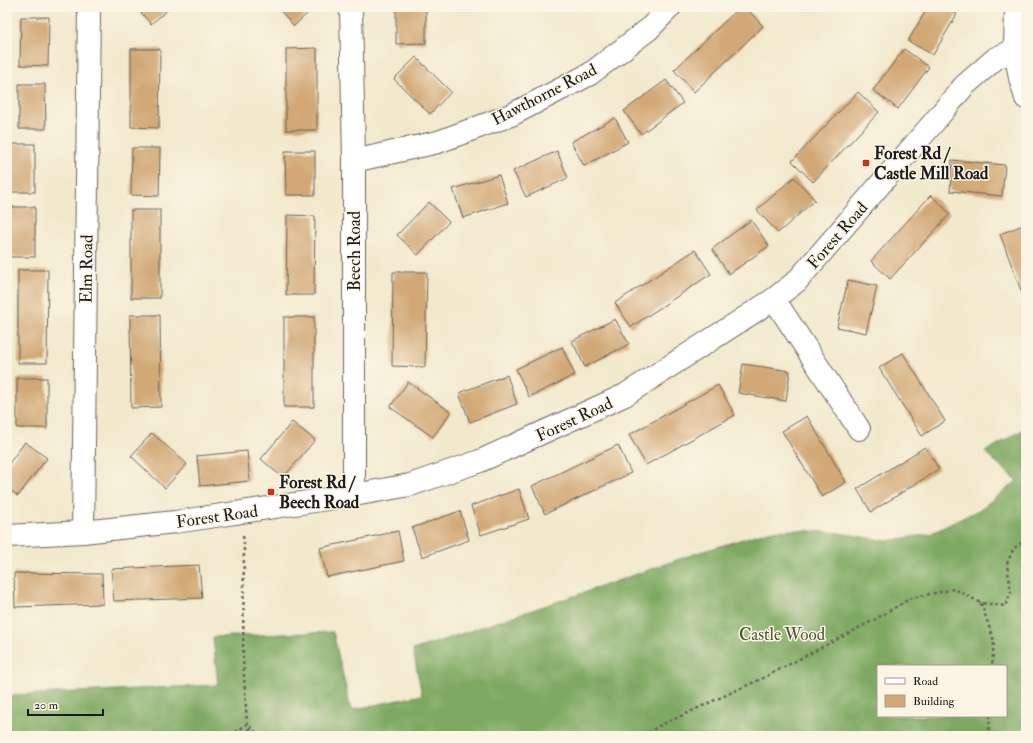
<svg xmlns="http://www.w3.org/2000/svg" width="1033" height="743" font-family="'IM FELL Double Pica',serif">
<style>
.forest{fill:#7ea962;stroke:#4d623f;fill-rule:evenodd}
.building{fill:#d1a876}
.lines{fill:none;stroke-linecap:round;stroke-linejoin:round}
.minor-casing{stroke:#67645a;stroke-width:24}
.path{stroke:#67645a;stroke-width:2.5;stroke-dasharray:3 3;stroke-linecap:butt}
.minor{stroke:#fff;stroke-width:22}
.poi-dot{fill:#c8321e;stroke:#fcf5e5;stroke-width:1.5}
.labels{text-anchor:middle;stroke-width:3;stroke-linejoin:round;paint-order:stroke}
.street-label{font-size:17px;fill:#1c1c1c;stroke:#fcf5e5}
.poi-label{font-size:17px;font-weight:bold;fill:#1c1c1c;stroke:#fcf5e5;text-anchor:start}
.park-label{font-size:17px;fill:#495639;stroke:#fcf5e5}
</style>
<rect width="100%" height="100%" fill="#fcf5e5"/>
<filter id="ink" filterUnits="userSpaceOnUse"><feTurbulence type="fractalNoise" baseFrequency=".025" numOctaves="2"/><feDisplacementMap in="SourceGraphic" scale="8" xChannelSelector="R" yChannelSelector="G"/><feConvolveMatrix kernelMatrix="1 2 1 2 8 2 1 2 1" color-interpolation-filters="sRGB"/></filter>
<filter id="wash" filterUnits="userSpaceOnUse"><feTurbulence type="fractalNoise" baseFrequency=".012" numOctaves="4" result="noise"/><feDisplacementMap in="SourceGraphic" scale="16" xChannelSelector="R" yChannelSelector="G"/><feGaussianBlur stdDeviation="0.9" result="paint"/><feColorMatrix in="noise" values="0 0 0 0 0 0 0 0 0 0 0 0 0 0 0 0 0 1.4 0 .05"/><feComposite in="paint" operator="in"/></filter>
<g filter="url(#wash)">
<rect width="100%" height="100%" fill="#f2e9cd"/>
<path class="forest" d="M 1024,429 L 1026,429 L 1026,736 L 7,736 L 7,698 L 17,695 L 218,685 L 213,637 L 333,632 L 351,710 L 422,695 L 413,650 L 580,594 L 694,554 L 769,531 L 796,530 L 839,533 L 887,541 L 930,534 L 979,510 L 1017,481 L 985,452 ZM 878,666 L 1006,666 L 1006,716 L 878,716 Z"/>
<g id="blocks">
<g class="building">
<path d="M 136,7 L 171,7 L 151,24 Z"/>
<path d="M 277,7 L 314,7 L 294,26 Z"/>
<path d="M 396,7 L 426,7 L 426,43 L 396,44 Z"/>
<path d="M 740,7 L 745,7 L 763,26 L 694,92 L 674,70 Z"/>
<path d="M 769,7 L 778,7 L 775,11 Z"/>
<path d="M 928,7 L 944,7 L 957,14 L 933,55 L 908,41 Z"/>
<path d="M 21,17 L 49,17 L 48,66 L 20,65 Z"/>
<path d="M 317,48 L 317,130 L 286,130 L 286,49 Z"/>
<path d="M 131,49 L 160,49 L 159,128 L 131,127 Z"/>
<path d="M 904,49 L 929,67 L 898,109 L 873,90 Z"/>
<path d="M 416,57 L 451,92 L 430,114 L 394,79 Z"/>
<path d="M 666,80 L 683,103 L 641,134 L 624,111 Z"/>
<path d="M 19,84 L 45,84 L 46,129 L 19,129 Z"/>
<path d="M 858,92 L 879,112 L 813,182 L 792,161 Z"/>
<path d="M 615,118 L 628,142 L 584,166 L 571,142 Z"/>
<rect x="8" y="144" width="27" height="48"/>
<path d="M 132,148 L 160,148 L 159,196 L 131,195 Z"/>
<path d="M 285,151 L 315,151 L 315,195 L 286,195 Z"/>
<path d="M 557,151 L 568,178 L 526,197 L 513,171 Z"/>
<path d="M 952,160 L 1005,165 L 1002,196 L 950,191 Z"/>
<path d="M 499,175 L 508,203 L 463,218 L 453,189 Z"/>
<path d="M 794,177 L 815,200 L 778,233 L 757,210 Z"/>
<path d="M 931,195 L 950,214 L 890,279 L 871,261 Z"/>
<path d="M 429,202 L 449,222 L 418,255 L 397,235 Z"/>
<rect x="8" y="207" width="27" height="50"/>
<rect x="131" y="210" width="29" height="88"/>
<path d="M 287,215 L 315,216 L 314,295 L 286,295 Z"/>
<path d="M 751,220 L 769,246 L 729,274 L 712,249 Z"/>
<path d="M 1026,224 L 1026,304 L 1000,234 Z"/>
<path d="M 695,250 L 711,274 L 631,327 L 615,303 Z"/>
<path d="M 18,270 L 48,270 L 47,363 L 18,363 Z"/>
<path d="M 393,272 L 427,272 L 425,367 L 392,366 Z"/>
<path d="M 848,280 L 877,286 L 866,333 L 837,327 Z"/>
<path d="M 130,315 L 160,315 L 161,407 L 131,408 Z"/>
<rect x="284" y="317" width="30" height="90"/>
<path d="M 615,319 L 629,344 L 585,367 L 572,341 Z"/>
<path d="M 562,347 L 575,375 L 529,397 L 516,369 Z"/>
<path d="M 903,353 L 945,421 L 922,436 L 879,368 Z"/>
<path d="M 743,364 L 790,371 L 786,401 L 738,393 Z"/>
<path d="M 507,375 L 517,404 L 470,422 L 459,393 Z"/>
<rect x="17" y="378" width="30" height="50"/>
<path d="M 408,382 L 451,412 L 433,437 L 390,407 Z"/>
<path d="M 718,385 L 735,415 L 646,465 L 629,435 Z"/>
<path d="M 807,416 L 846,482 L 822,497 L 782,431 Z"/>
<path d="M 292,422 L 315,440 L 283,478 L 261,459 Z"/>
<path d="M 152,433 L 187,464 L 165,488 L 131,456 Z"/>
<path d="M 25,442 L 47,458 L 18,496 L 7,488 L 7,466 Z"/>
<path d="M 618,445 L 631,473 L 545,514 L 532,486 Z"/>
<path d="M 925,447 L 939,469 L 871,512 L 857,489 Z"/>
<path d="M 247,451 L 250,481 L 200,486 L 197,456 Z"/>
<path d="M 519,489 L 529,519 L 481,535 L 471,506 Z"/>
<path d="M 460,511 L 469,540 L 422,557 L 412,528 Z"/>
<path d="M 398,531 L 404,561 L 327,577 L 320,548 Z"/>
<path d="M 199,565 L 202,598 L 114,601 L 111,569 Z"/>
<path d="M 14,573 L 102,574 L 103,604 L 15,607 Z"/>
</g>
</g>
</g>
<g filter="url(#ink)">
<use href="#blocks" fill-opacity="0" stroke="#67645a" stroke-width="1"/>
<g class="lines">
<defs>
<g id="minor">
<path d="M 351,7 L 354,161 L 354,495"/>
<path d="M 1016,7 L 1015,50 L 1020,78 L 1026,98"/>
<path d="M 354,161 L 438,142 L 511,115 L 590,74 L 649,29 L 670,7"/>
<path d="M 774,299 L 859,429"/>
<path d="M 83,532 L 89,7"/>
<path d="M 7,536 L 83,532 L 175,522 L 354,495 L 410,485 L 480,461 L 625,395 L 774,299 L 797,281 L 934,122 L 964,86 L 996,58 L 1015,50"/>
</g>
</defs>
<use href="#minor" class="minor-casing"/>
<g class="path">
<path d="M 243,536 L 244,541 L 243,659 L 247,724 L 260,736"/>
<path d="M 981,603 L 994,641 L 992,666"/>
<path d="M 231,736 L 247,724 L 252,736"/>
<path d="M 643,736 L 657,727 L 765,677 L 874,620 L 911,598 L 954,589 L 981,603 L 1005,606 L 1011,593 L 1007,564 L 1013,549 L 1024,541 L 1026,541"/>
<path d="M 988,736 L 990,716"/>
</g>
<use href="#minor" class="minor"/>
</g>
</g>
<g class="poi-dot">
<rect x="862" y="159" width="8" height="8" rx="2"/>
<rect x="267" y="488" width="8" height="8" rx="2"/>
</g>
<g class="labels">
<g class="street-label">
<text transform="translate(544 94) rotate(-27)" y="6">Hawthorne Road</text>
<text transform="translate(837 235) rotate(-49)" y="6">Forest Road</text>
<text transform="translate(354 251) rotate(-90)" y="6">Beech Road</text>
<text transform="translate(86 269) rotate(-89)" y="6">Elm Road</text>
<text transform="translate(574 419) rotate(-25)" y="6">Forest Road</text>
<text transform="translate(217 516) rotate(-8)" y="6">Forest Road</text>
</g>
<g class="poi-label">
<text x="874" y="159">Forest Rd /<tspan x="874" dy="20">Castle Mill Road</tspan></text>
<text x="279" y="488">Forest Rd /<tspan x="279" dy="20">Beech Road</tspan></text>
</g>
<g class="park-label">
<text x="782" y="640">Castle Wood</text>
</g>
</g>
<rect width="1033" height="743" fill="none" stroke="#fcf5e5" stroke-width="24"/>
<rect x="877" y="665" width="130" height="52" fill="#fcf5e5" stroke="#a29e95"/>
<rect x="885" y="678" width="20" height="6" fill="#ffffff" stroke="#a29e95"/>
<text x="913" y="685" font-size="12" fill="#1c1c1c">Road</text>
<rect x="885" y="695" width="20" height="12" fill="#d1a876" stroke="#a29e95"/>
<text x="913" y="705" font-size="12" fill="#1c1c1c">Building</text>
<path d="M28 709v6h75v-6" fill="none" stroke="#1c1c1c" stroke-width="2"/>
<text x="34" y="709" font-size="12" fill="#1c1c1c" stroke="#fcf5e5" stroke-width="3" paint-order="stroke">20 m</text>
</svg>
